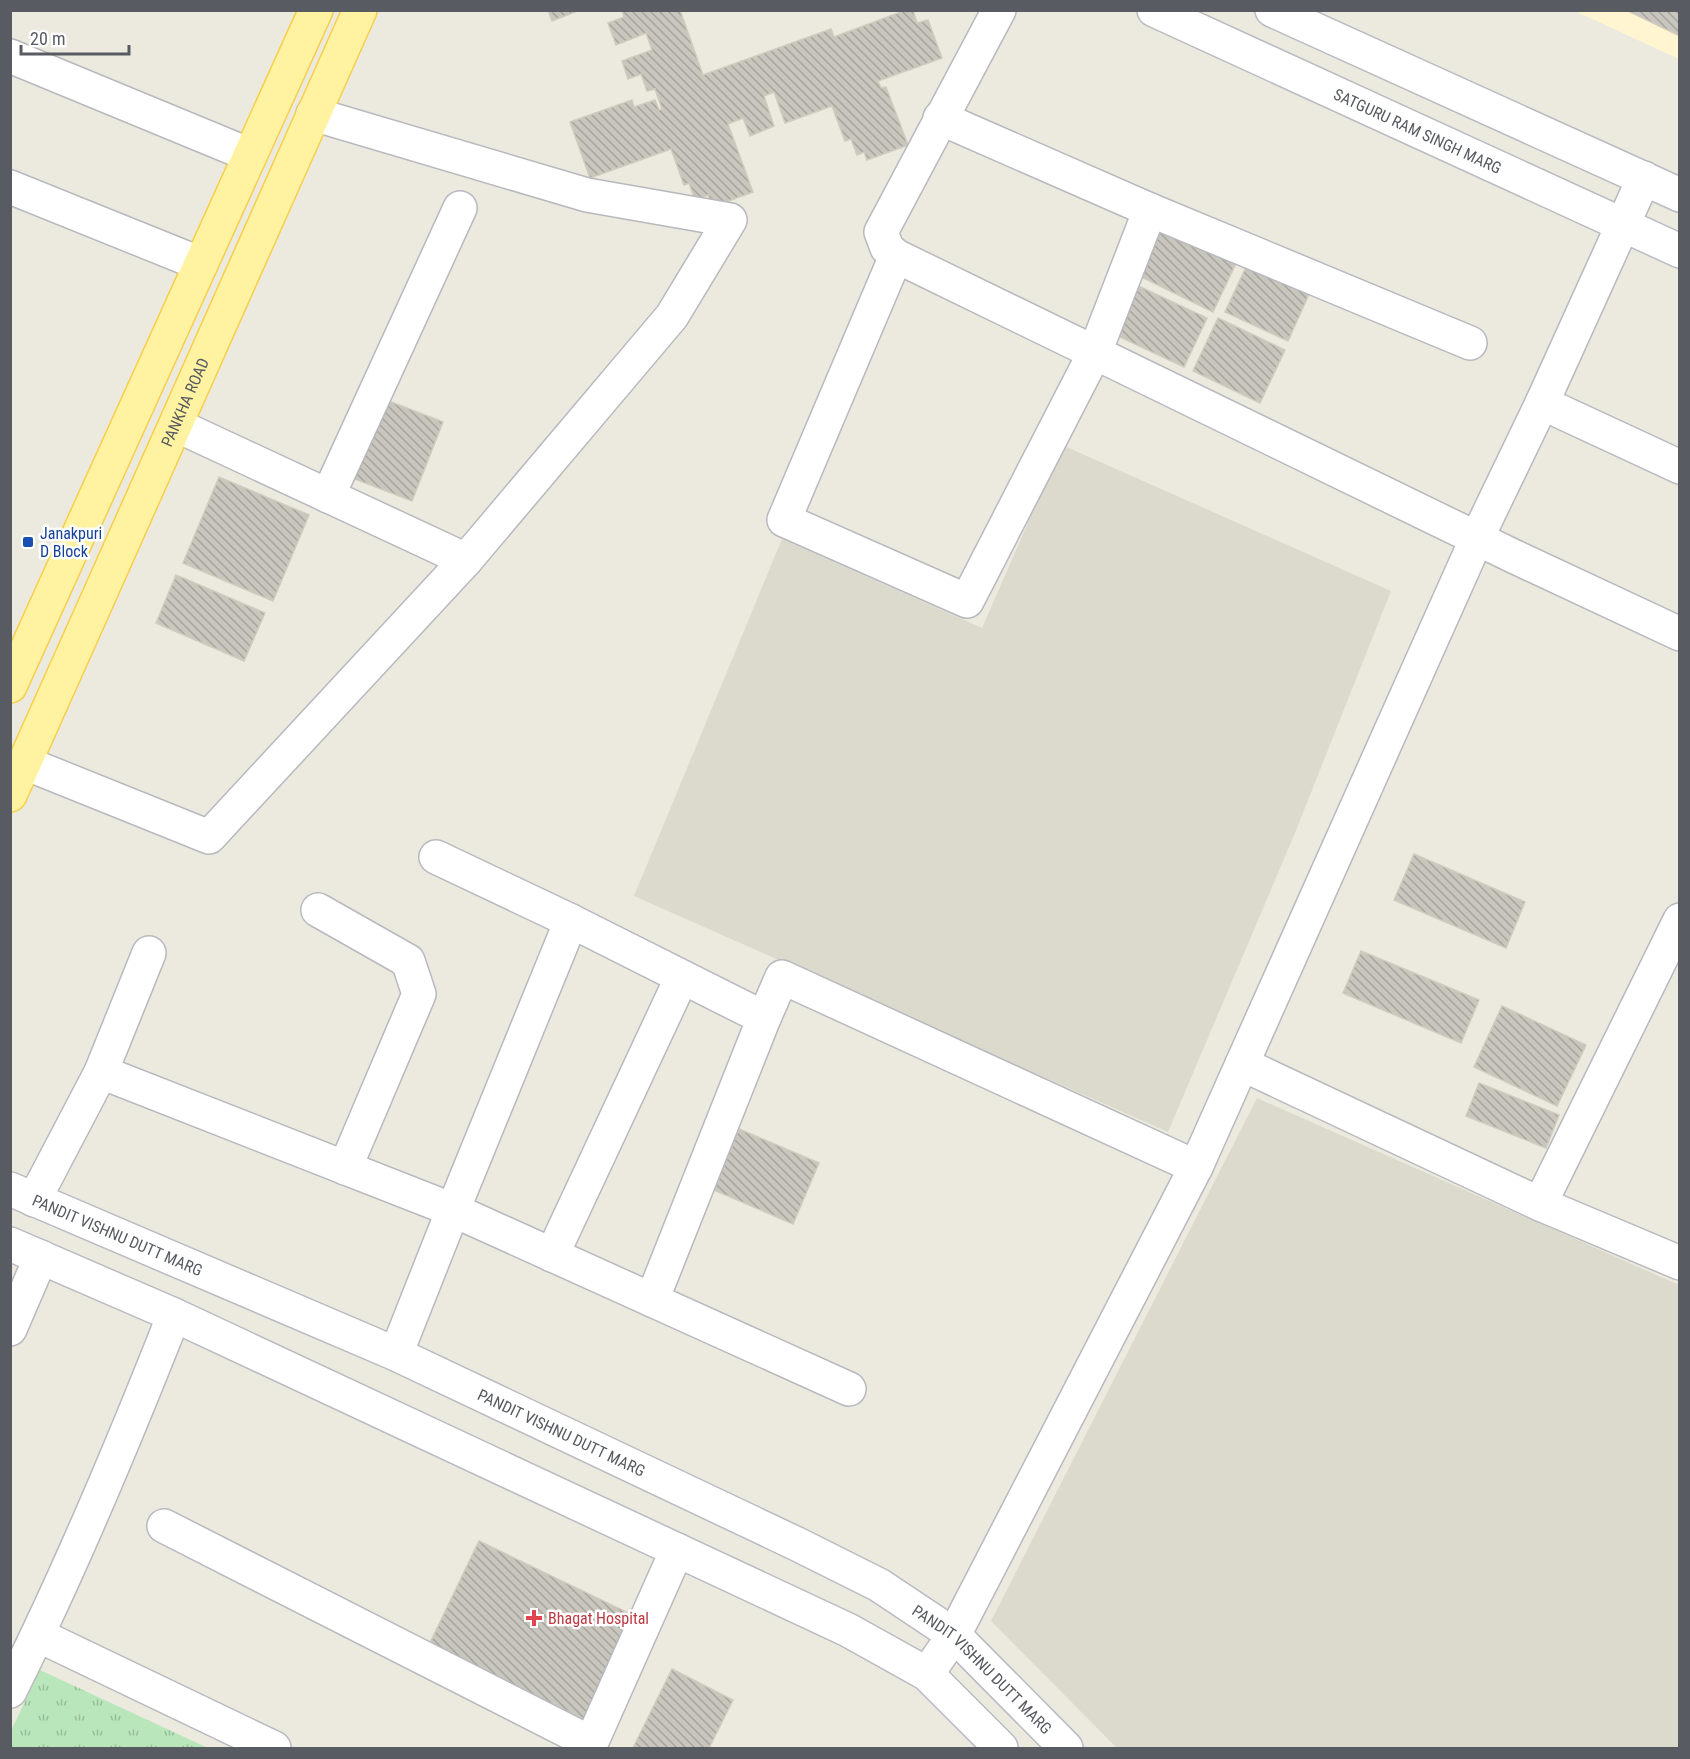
<svg xmlns="http://www.w3.org/2000/svg" width="1690" height="1759" font-family="'Roboto Condensed',sans-serif">
<style>
.commercial{fill:#fff6d1}
.education{fill:#dcd9cd}
.park{fill:url(#park-tufts)}
.building{fill:url(#building-back-hatch);stroke:#d1cbbd;stroke-width:1.5}
.lines{fill:none;stroke-linecap:round;stroke-linejoin:round}
.street-casing{stroke:#b7b9bf;stroke-width:36}
.secondary-casing{stroke:#b8bbc2;stroke-width:36}
.primary-casing{stroke:#f8ce4b;stroke-width:36}
.street{stroke:#fff;stroke-width:33}
.secondary{stroke:#fff;stroke-width:33}
.primary{stroke:#fff3a1;stroke-width:33}
.transit-dot{fill:#1a4fb4;stroke:#fff;stroke-width:2}
.health-dot{fill:#e0444e;stroke:#fff;stroke-width:2}
.labels{text-anchor:middle;stroke-width:5;stroke-linejoin:round;paint-order:stroke}
.street-label{font-size:16px;fill:#585b61;stroke:#fff}
.transit-label{font-size:16px;fill:#164399;stroke:#fff;text-anchor:start}
.health-label{font-size:16px;fill:#be3a42;stroke:#fff;text-anchor:start}
</style>
<defs>
<pattern id="park-tufts" width="24" height="20" patternUnits="userSpaceOnUse" patternTransform="scale(1.5)"><rect width="24" height="20" fill="#b9e6ba"/><path d="M3 7l-1-3M5 7V3M7 7l1-3M15 17l-1-3M17 17v-4M19 17l1-3" fill="none" stroke="#99bd9b"/></pattern>
<pattern id="building-back-hatch" width="6" height="6" patternUnits="userSpaceOnUse" patternTransform="scale(1.5)"><rect width="6" height="6" fill="#c9c6be"/><path d="M-1 5l2 2M0 0l6 6M5-1l2 2" fill="none" stroke="#a6a49e"/></pattern>
</defs>
<rect width="100%" height="100%" fill="#eceade"/>
<path class="commercial" d="M 1575,11 L 1679,11 L 1679,59 Z"/>
<g class="education">
<path d="M 1062,445 L 1391,591 L 1295,833 L 1168,1132 L 634,896 L 782,539 L 982,628 Z"/>
<path d="M 1257,1098 L 1679,1285 L 1679,1748 L 1117,1748 L 991,1621 Z"/>
</g>
<path class="park" d="M 40,1670 L 208,1748 L 11,1748 L 11,1731 Z"/>
<g class="building">
<path d="M 548,10 L 580,10 L 552,21 Z"/>
<path d="M 622,10 L 680,10 L 703,75 L 831,29 L 834,37 L 906,10 L 913,10 L 917,23 L 928,20 L 942,58 L 878,81 L 881,88 L 886,87 L 908,145 L 867,160 L 864,152 L 857,155 L 851,139 L 845,141 L 832,106 L 785,123 L 774,92 L 764,96 L 774,126 L 750,136 L 743,118 L 728,124 L 753,192 L 712,207 L 708,195 L 695,200 L 689,183 L 684,185 L 671,149 L 590,178 L 570,122 L 632,100 L 634,107 L 655,100 L 659,110 L 662,109 L 655,89 L 647,91 L 641,74 L 628,79 L 622,61 L 652,50 L 646,33 L 616,45 L 608,23 L 624,17 Z"/>
<path d="M 1626,10 L 1680,10 L 1680,36 Z"/>
<path d="M 1157,223 L 1237,261 L 1213,312 L 1133,273 Z"/>
<path d="M 1247,265 L 1309,294 L 1288,341 L 1225,312 Z"/>
<path d="M 1132,283 L 1207,318 L 1184,367 L 1109,332 Z"/>
<path d="M 1218,318 L 1285,350 L 1260,403 L 1193,371 Z"/>
<path d="M 381,398 L 443,422 L 412,501 L 350,477 Z"/>
<path d="M 219,477 L 309,515 L 273,601 L 183,563 Z"/>
<path d="M 176,575 L 265,613 L 244,661 L 156,623 Z"/>
<path d="M 1414,854 L 1525,902 L 1506,948 L 1394,900 Z"/>
<path d="M 1361,951 L 1479,1000 L 1461,1043 L 1343,993 Z"/>
<path d="M 1502,1006 L 1586,1045 L 1557,1106 L 1474,1067 Z"/>
<path d="M 1479,1083 L 1559,1115 L 1546,1148 L 1466,1116 Z"/>
<path d="M 739,1129 L 819,1163 L 793,1224 L 714,1190 Z"/>
<path d="M 479,1541 L 641,1619 L 592,1723 L 429,1645 Z"/>
<path d="M 672,1669 L 733,1700 L 709,1748 L 633,1748 Z"/>
</g>
<g class="lines">
<defs>
<g id="street">
<path d="M 999,10 L 881,232 L 887,248 L 896,256 L 1513,556 L 1680,634"/>
<path d="M 10,56 L 250,155"/>
<path d="M 940,118 L 1150,210 L 1470,343"/>
<path d="M 10,187 L 201,264"/>
<path d="M 896,256 L 784,520 L 967,601 L 1095,352 L 1150,210"/>
<path d="M 1542,403 L 1680,467"/>
<path d="M 176,425 L 466,560"/>
<path d="M 328,496 L 460,208"/>
<path d="M 25,763 L 209,837 L 466,560 L 672,316 L 730,220 L 587,195 L 313,114"/>
<path d="M 436,857 L 571,921 L 764,1018 L 782,977 L 1196,1167"/>
<path d="M 318,910 L 408,961 L 419,994 L 345,1168"/>
<path d="M 1242,1064 L 1540,1204 L 1680,1263"/>
<path d="M 101,1072 L 453,1210 L 849,1389"/>
<path d="M 34,1200 L 101,1072 L 149,953"/>
<path d="M 1540,1204 L 1680,920"/>
<path d="M 552,1255 L 682,977"/>
<path d="M 652,1300 L 764,1018"/>
<path d="M 10,1329 L 41,1257"/>
<path d="M 396,1354 L 453,1210 L 571,921"/>
<path d="M 164,1526 L 591,1743"/>
<path d="M 38,1635 L 274,1748"/>
<path d="M 927,1674 L 954,1635 L 1196,1167 L 1477,538 L 1542,403 L 1644,178"/>
<path d="M 10,1691 C 71,1569 124,1442 174,1315"/>
<path d="M 589,1748 L 677,1550"/>
</g>
<g id="secondary">
<path id="s1" d="M 1154,10 L 1680,251"/>
<path d="M 1272,10 L 1680,195"/>
<path id="s2" d="M 10,1189 L 396,1354 L 797,1544 L 879,1585 L 954,1635 L 1066,1748"/>
<path d="M 10,1244 L 174,1315 L 848,1630 L 927,1674 L 1001,1748"/>
</g>
<g id="primary">
<path d="M 10,686 L 316,10"/>
<path id="s3" d="M 10,795 C 128,534 241,271 360,10"/>
</g>
</defs>
<use href="#street" class="street-casing"/>
<use href="#secondary" class="secondary-casing"/>
<use href="#primary" class="primary-casing"/>
<use href="#street" class="street"/>
<use href="#secondary" class="secondary"/>
<use href="#primary" class="primary"/>
</g>
<rect class="transit-dot" x="22" y="536" width="12" height="12" rx="3"/>
<path class="health-dot" d="M531 1609h6v6h6v6h-6v6h-6v-6h-6v-6h6z"/>
<g class="labels">
<g class="street-label">
<text dy="6" stroke="none"><textPath href="#s1" startOffset="290">SATGURU RAM SINGH MARG</textPath></text>
<text dy="6" stroke="none"><textPath href="#s3" startOffset="430">PANKHA ROAD</textPath></text>
<text dy="6" stroke="none"><textPath href="#s2" startOffset="117">PANDIT VISHNU DUTT MARG</textPath></text>
<text dy="6" stroke="none"><textPath href="#s2" startOffset="603">PANDIT VISHNU DUTT MARG</textPath></text>
<text dy="6" stroke="none"><textPath href="#s2" startOffset="1089">PANDIT VISHNU DUTT MARG</textPath></text>
</g>
<g class="transit-label">
<text x="40" y="539">Janakpuri<tspan x="40" dy="18">D Block</tspan></text>
</g>
<g class="health-label">
<text x="548" y="1624">Bhagat Hospital</text>
</g>
</g>
<rect width="1690" height="1759" fill="none" stroke="#585b61" stroke-width="24"/>
<path d="M21 45v9h108v-9" fill="none" stroke="#585b61" stroke-width="3"/>
<text x="30" y="45" font-size="18" fill="#585b61" stroke="#ffffff" stroke-width="4.5" paint-order="stroke">20 m</text>
</svg>
